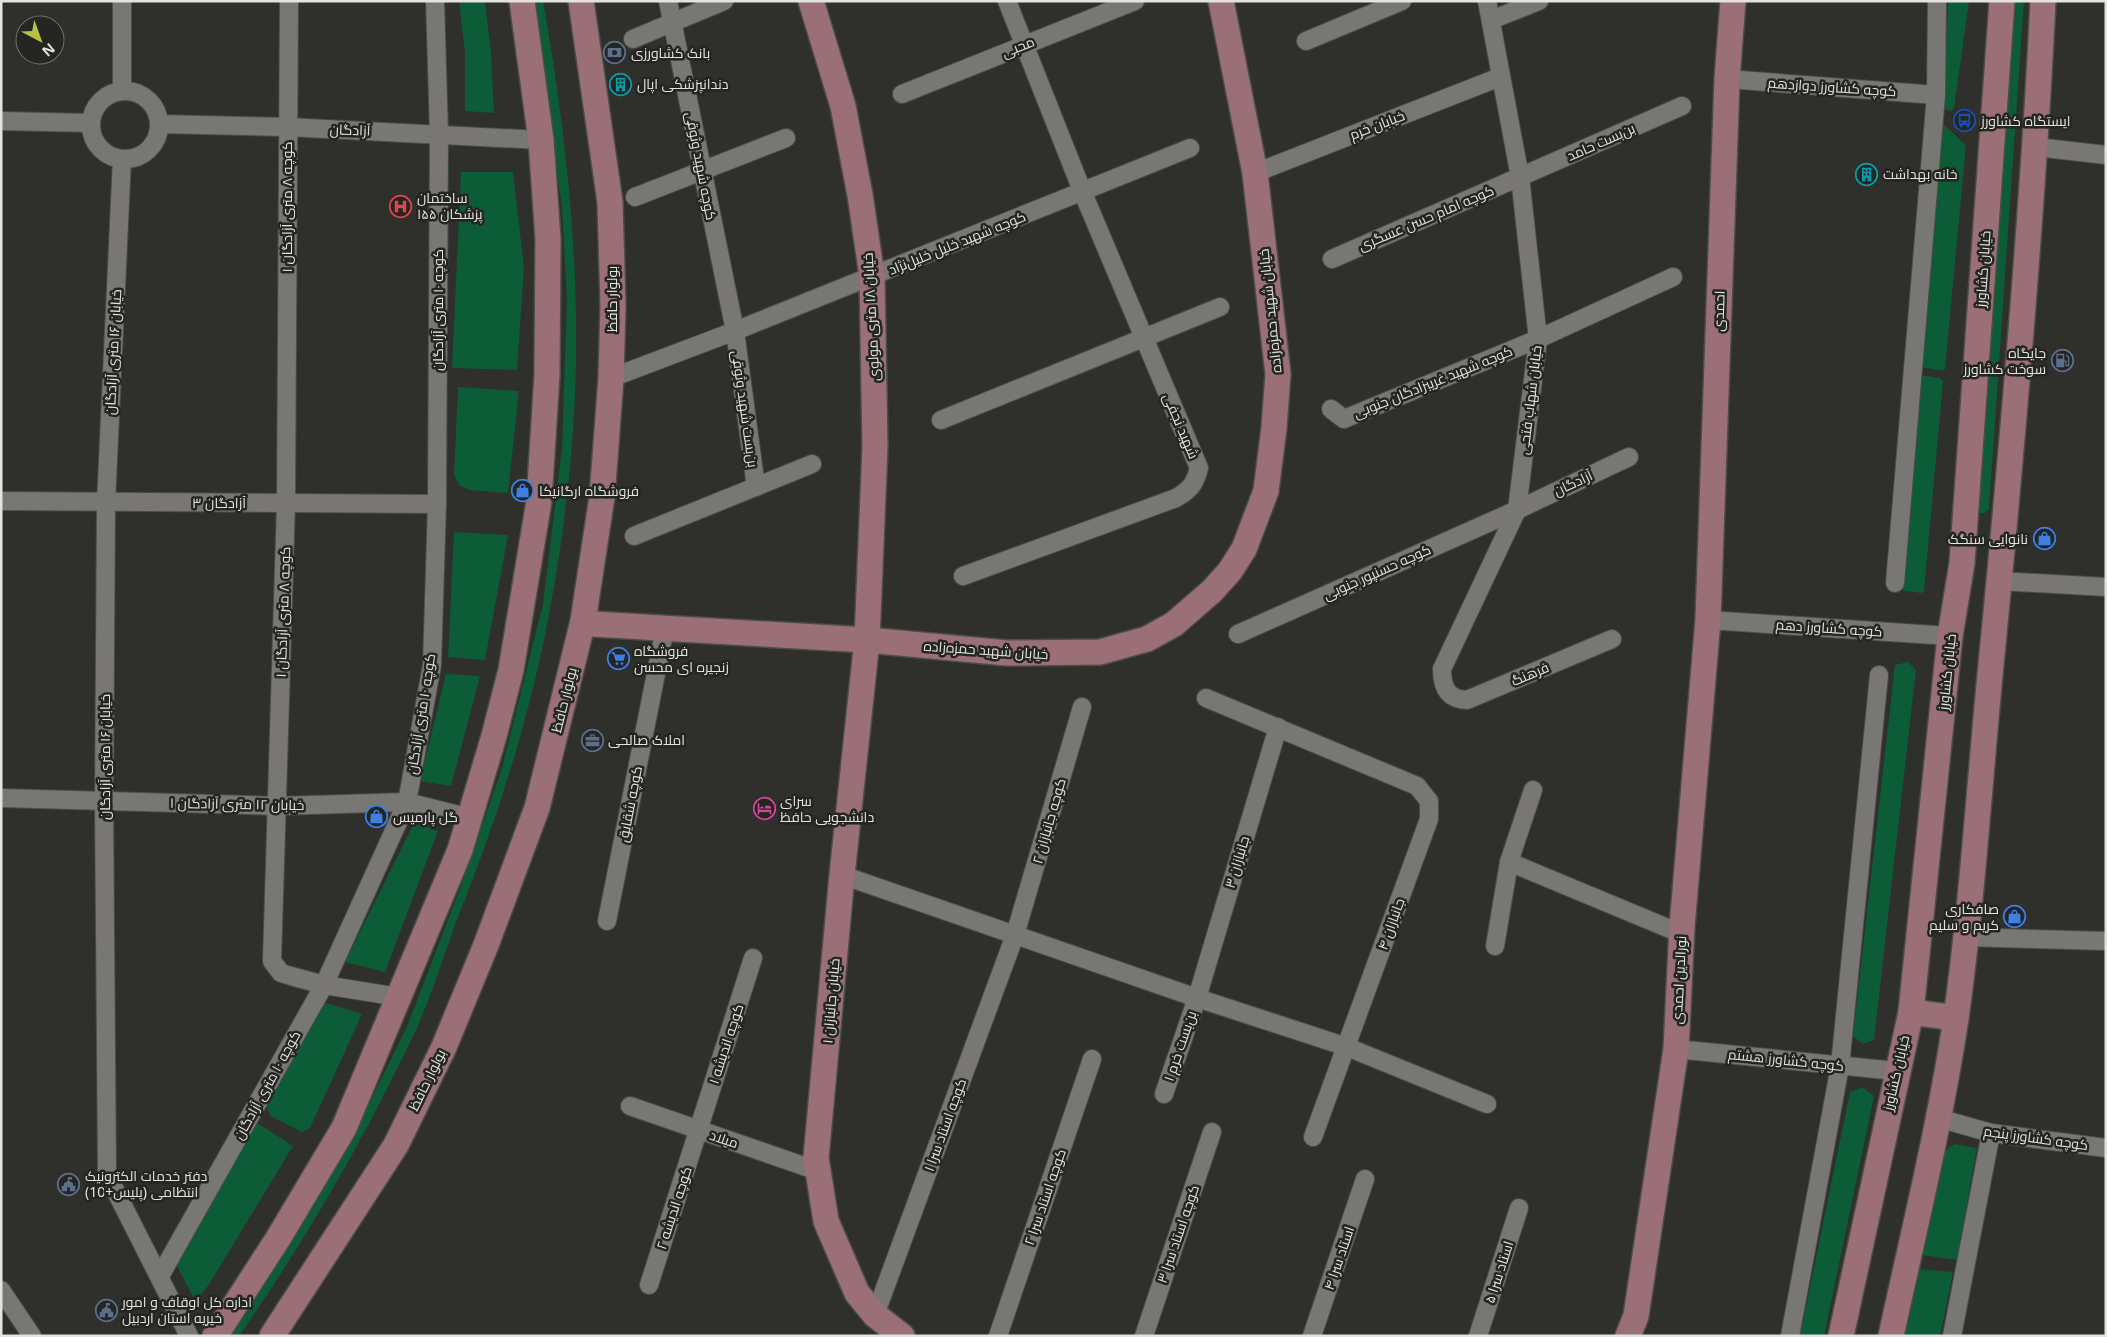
<svg xmlns="http://www.w3.org/2000/svg" width="2107" height="1337" font-family="'Noto Sans',Cairo,sans-serif">
<style>
.green{fill:#0c5c37}
.lines{fill:none;stroke-linecap:round;stroke-linejoin:round}
.street-casing{stroke:#4c4c49;stroke-width:20}
.secondary-casing{stroke:#4c4c49;stroke-width:28}
.street{stroke:#787774;stroke-width:18}
.secondary{stroke:#9a7076;stroke-width:25}
.labels{text-anchor:middle;stroke-width:5;stroke-linejoin:round;paint-order:stroke}
.street-label{font-size:14px;fill:#e3e3e1;stroke:#252522}
.poi-label{font-size:14px;fill:#e3e3e1;stroke:#252522;text-anchor:start}
</style>
<rect width="100%" height="100%" fill="#2f2f2c"/>
<g class="green">
<path d="M 459,1 L 485,1 L 491,52 L 494,113 L 465,111 L 465,52 Z"/>
<path d="M 535,1 L 543,1 C 569,148 584,296 572,445 C 563,554 543,666 510,771 C 495,820 477,869 458,917 C 444,955 432,994 416,1030 C 366,1136 306,1240 239,1336 L 229,1336 L 293,1236 L 359,1125 L 408,1024 L 461,886 L 502,768 L 543,604 L 562,448 L 567,298 L 562,209 Z"/>
<path d="M 1948,1 L 1969,1 L 1954,108 L 1952,111 L 1943,109 Z"/>
<path d="M 2012,1 L 2024,1 L 1989,509 L 1985,513 L 1979,513 L 1977,511 Z"/>
<path d="M 1942,123 L 1966,145 L 1945,369 L 1943,371 L 1921,367 Z"/>
<path d="M 461,172 L 513,172 L 524,267 L 517,370 L 452,368 Z"/>
<path d="M 1920,375 L 1940,378 L 1943,382 L 1924,591 L 1922,593 L 1904,591 L 1901,588 Z"/>
<path d="M 458,387 L 519,391 L 508,493 L 469,490 L 459,485 L 454,474 Z"/>
<path d="M 454,532 L 508,535 L 485,660 L 448,657 Z"/>
<path d="M 1908,662 L 1916,670 L 1874,1040 L 1863,1044 L 1853,1036 L 1895,665 Z"/>
<path d="M 446,674 L 480,676 L 451,786 L 420,781 Z"/>
<path d="M 414,823 L 438,831 L 385,972 L 345,962 Z"/>
<path d="M 323,1002 L 362,1014 L 310,1128 L 302,1132 L 271,1116 L 265,1105 Z"/>
<path d="M 1862,1087 L 1874,1096 L 1824,1336 L 1800,1336 L 1850,1092 Z"/>
<path d="M 254,1121 L 293,1146 L 208,1286 L 200,1295 L 193,1297 L 175,1262 Z"/>
<path d="M 1954,1144 L 1977,1148 L 1957,1260 L 1922,1255 L 1941,1162 L 1945,1151 Z"/>
<path d="M 1918,1269 L 1953,1272 L 1940,1336 L 1905,1336 Z"/>
</g>
<g class="lines">
<defs>
<g id="street">
<path d="M 122,1 L 122,91"/>
<path d="M 289,1 L 286,503 L 272,961 L 281,973 L 291,976 L 324,985 L 399,997"/>
<path d="M 668,1 L 735,331 L 756,487"/>
<path d="M 1487,1 L 1520,177 L 1538,339 L 1517,510 L 1442,669 C 1442,687 1447,699 1467,700 L 1612,639"/>
<path d="M 1491,20 L 1539,1"/>
<path d="M 633,39 L 724,1"/>
<path d="M 1306,41 L 1402,1"/>
<path d="M 1727,79 L 1936,95"/>
<circle cx="125" cy="125" r="34"/>
<path d="M 902,94 L 1135,1"/>
<path d="M 1,121 L 91,123"/>
<path d="M 159,124 L 287,127 L 541,140"/>
<path d="M 2036,147 L 2106,155"/>
<path d="M 122,159 L 106,503 L 104,802 L 107,1174 L 189,1336"/>
<path d="M 1255,173 L 1500,77"/>
<path d="M 635,197 L 786,138"/>
<path d="M 1332,259 L 1682,106"/>
<path d="M 611,378 L 735,331 L 1190,148"/>
<path d="M 1331,409 L 1344,419 L 1538,339 L 1673,277"/>
<path d="M 941,420 L 1220,307"/>
<path d="M 1,501 L 437,504"/>
<path d="M 634,536 L 812,464"/>
<path d="M 963,576 L 1176,498 C 1190,490 1195,484 1199,468 L 1083,193 L 1007,1"/>
<path d="M 1999,581 L 2106,587"/>
<path d="M 1895,583 L 1936,95 L 1937,1"/>
<path d="M 1708,620 L 1950,636"/>
<path d="M 1238,634 L 1517,510 L 1629,457"/>
<path d="M 1206,698 L 1417,786 L 1429,801 L 1429,819 L 1313,1137"/>
<path d="M 1533,790 L 1509,862 L 1682,934"/>
<path d="M 1,798 L 278,806 L 407,802 L 470,818"/>
<path d="M 842,875 L 1197,998 L 1347,1047 L 1487,1104"/>
<path d="M 607,921 L 665,628"/>
<path d="M 1965,937 L 2106,941"/>
<path d="M 1495,946 L 1509,862"/>
<path d="M 1676,1049 L 1896,1071"/>
<path d="M 1164,1094 L 1197,998 L 1278,727"/>
<path d="M 630,1106 L 818,1171"/>
<path d="M 1938,1118 L 1991,1133 L 2106,1148"/>
<path d="M 160,1276 L 324,985 L 407,802 L 432,665 L 437,504 L 439,134 L 435,1"/>
<path d="M 649,1285 L 753,958"/>
<path d="M 1,1290 L 32,1336"/>
<path d="M 875,1315 L 1015,935 L 1082,707"/>
<path d="M 998,1336 L 1092,1059"/>
<path d="M 1144,1336 L 1212,1132"/>
<path d="M 1312,1336 L 1365,1179"/>
<path d="M 1478,1336 L 1519,1208"/>
<path d="M 1790,1336 L 1840,1066 L 1879,675"/>
<path d="M 1952,1336 L 1991,1133"/>
</g>
<g id="secondary">
<path d="M 811,1 L 843,106 L 860,195 L 872,276 L 875,447 L 867,640 L 842,875 L 816,1158 L 826,1221 L 857,1293 L 875,1315 L 902,1336"/>
<path d="M 583,621 L 593,624 L 867,640 L 1007,653 L 1100,652 L 1147,639 L 1174,624 L 1212,591 L 1230,571 L 1244,549 L 1266,491 L 1274,428 L 1278,374 L 1255,173 L 1221,1"/>
<path d="M 1911,1012 L 1956,1018"/>
<path d="M 215,1336 L 279,1237 L 344,1128 L 460,850 L 494,736 L 511,670 L 539,501 L 547,375 L 548,239 L 541,140 L 522,1"/>
<path d="M 272,1336 L 396,1145 L 444,1047 L 486,945 L 537,808 L 583,621 L 602,497 L 611,378 L 613,305 L 610,202 L 581,1"/>
<path d="M 1628,1336 L 1636,1316 L 1676,1049 L 1682,927 L 1708,620 L 1727,79 L 1733,1"/>
<path d="M 1841,1336 L 1911,1012 L 1950,636 L 1962,563 L 2002,1"/>
<path d="M 1891,1336 C 1914,1230 1940,1125 1956,1018 C 1972,904 1979,789 1990,675 C 2012,451 2032,226 2043,1"/>
</g>
</defs>
<use href="#street" class="street-casing"/>
<use href="#secondary" class="secondary-casing"/>
<use href="#street" class="street"/>
<use href="#secondary" class="secondary"/>
</g>
<defs>
<symbol id="bank-ring" viewBox="-11 -11 22 22"><circle r="9.5" fill="#252522" stroke="#5c6f8a" stroke-width="1.5"/><path d="M-6-4H6V4H-6ZM0-2.3a2.3 2.3 0 1 0 0 4.6a2.3 2.3 0 1 0 0-4.6Z" fill="#5c6f8a"/></symbol>
<symbol id="building-ring" viewBox="-11 -11 22 22"><circle r="9.5" fill="#252522" stroke="#0f9aa8" stroke-width="1.5"/><path d="M-4-6H4V6H1V3H-1V6H-4ZM-2.5-4.3h1.7v1.8h-1.7ZM.8-4.3h1.7v1.8H.8ZM-2.5-1h1.7V.8h-1.7ZM.8-1h1.7V.8H.8Z" fill="#0f9aa8"/></symbol>
<symbol id="bus-ring" viewBox="-11 -11 22 22"><circle r="9.5" fill="#252522" stroke="#1a4fb4" stroke-width="1.5"/><path d="M-5-6H5V4H4V6H2V4H-2V6H-4V4H-5ZM-3.5-4V0h7V-4ZM-3.5 1.2v1.5H-2V1.2ZM2 1.2v1.5H3.5V1.2Z" fill="#1a4fb4"/></symbol>
<symbol id="hospital-ring" viewBox="-11 -11 22 22"><circle r="9.5" fill="#252522" stroke="#e0444e" stroke-width="1.5"/><path d="M-5-5h3v3.5h4V-5h3V5h-3V1.5h-4V5h-3Z" fill="#e0444e"/></symbol>
<symbol id="fuel-ring" viewBox="-11 -11 22 22"><circle r="9.5" fill="#252522" stroke="#5c6f8a" stroke-width="1.5"/><path d="M-5.5-6h7V0h2V4h1.3V-2.5L3-4.5l.8-.8L6-3V5H2.5V1h-1V6h-7ZM-4.2-4.7v3.2H.2V-4.7Z" fill="#5c6f8a"/></symbol>
<symbol id="shop-ring" viewBox="-11 -11 22 22"><circle r="9.5" fill="#252522" stroke="#3f7fe0" stroke-width="1.5"/><path d="M-5-2.5h2.3a2.7 3.5 0 0 1 5.4 0H5L5.5 6h-11ZM-1.5-2.5h3a1.5 2.3 0 0 0-3 0Z" fill="#3f7fe0"/></symbol>
<symbol id="supermarket-ring" viewBox="-11 -11 22 22"><circle r="9.5" fill="#252522" stroke="#3f7fe0" stroke-width="1.5"/><path d="M-6-5.5h2.5l.6 2H6L4.5 2H-2.5L-4.4-4H-6ZM-1.5 3.2a1.3 1.3 0 1 0 .1 0ZM3 3.2a1.3 1.3 0 1 0 .1 0Z" fill="#3f7fe0"/></symbol>
<symbol id="office-ring" viewBox="-11 -11 22 22"><circle r="9.5" fill="#252522" stroke="#5c6f8a" stroke-width="1.5"/><path d="M-6-3h4V-5.5h4V-3h4V5H-6ZM-1-4.5V-3h2v-1.5ZM-6 0V1H6V0Z" fill="#5c6f8a"/></symbol>
<symbol id="hotel-ring" viewBox="-11 -11 22 22"><circle r="9.5" fill="#252522" stroke="#d1479c" stroke-width="1.5"/><path d="M-6-4.5h1.5V1H6V5H4.5V3h-9V5H-6ZM-4 0a1.8 1.8 0 1 1 3.6 0ZM.5 0V-2.5h3Q6-2.5 6 0Z" fill="#d1479c"/></symbol>
<symbol id="civic-ring" viewBox="-11 -11 22 22"><circle r="9.5" fill="#252522" stroke="#5c6f8a" stroke-width="1.5"/><path d="M-.6-6.5H3V-4.5H.6V-3L4-1V1h2V6H-6V1h2V-1L-.6-3ZM-1.2 2.5V6h2.4V2.5Z" fill="#5c6f8a"/></symbol>
</defs>
<g fill-rule="evenodd">
<use href="#bank-ring" x="602" y="40" width="25" height="25"/>
<use href="#building-ring" x="608" y="72" width="25" height="25"/>
<use href="#bus-ring" x="1952" y="108" width="25" height="25"/>
<use href="#building-ring" x="1854" y="162" width="25" height="25"/>
<use href="#hospital-ring" x="388" y="194" width="25" height="25"/>
<use href="#fuel-ring" x="2050" y="348" width="25" height="25"/>
<use href="#shop-ring" x="510" y="478" width="25" height="25"/>
<use href="#shop-ring" x="2032" y="526" width="25" height="25"/>
<use href="#supermarket-ring" x="606" y="646" width="25" height="25"/>
<use href="#office-ring" x="580" y="728" width="25" height="25"/>
<use href="#hotel-ring" x="752" y="796" width="25" height="25"/>
<use href="#shop-ring" x="364" y="804" width="25" height="25"/>
<use href="#shop-ring" x="2002" y="904" width="25" height="25"/>
<use href="#civic-ring" x="56" y="1172" width="25" height="25"/>
<use href="#civic-ring" x="94" y="1298" width="25" height="25"/>
</g>
<g class="labels">
<g class="street-label">
<text transform="translate(1018 47) rotate(-22)" y="5">محبی</text>
<text transform="translate(1832 87) rotate(4)" y="5">کوچه کشاورز دوازدهم</text>
<text transform="translate(1377 125) rotate(-21)" y="5">خیابان خرم</text>
<text transform="translate(350 130) rotate(2)" y="5">آزادگان</text>
<text transform="translate(1601 142) rotate(-24)" y="5">بن‌بست حامد</text>
<text transform="translate(701 166) rotate(79)" y="5">کوچه شهید وثوقی</text>
<text transform="translate(287 207) rotate(-90)" y="5">کوچه ۸ متری آزادگان ۱</text>
<text transform="translate(1426 218) rotate(-23)" y="5">کوچه امام حسن عسگری</text>
<text transform="translate(957 243) rotate(-22)" y="5">کوچه شهید خلیل خلیل‌نژاد</text>
<text transform="translate(1983 269) rotate(-86)" y="5">خیابان کشاورز</text>
<text transform="translate(612 299) rotate(-90)" y="5">بولوار حافظ</text>
<text transform="translate(438 310) rotate(-90)" y="5">کوچه ۱۰ متری آزادگان</text>
<text transform="translate(1270 311) rotate(-96)" y="5">خیابان شهید حمزه‌زاده</text>
<text transform="translate(1719 311) rotate(-88)" y="5">احمدی</text>
<text transform="translate(871 317) rotate(-93)" y="5">خیابان ۱۸ متری مولوی</text>
<text transform="translate(113 352) rotate(-87)" y="5">خیابان ۱۶ متری آزادگان</text>
<text transform="translate(1433 382) rotate(-22)" y="5">کوچه شهید غریبزادگان جنوبی</text>
<text transform="translate(1530 400) rotate(-83)" y="5">خیابان شهاب فتحی</text>
<text transform="translate(745 409) rotate(82)" y="5">بن‌بست شهید وثوقی</text>
<text transform="translate(1181 426) rotate(67)" y="5">شهید نجفی</text>
<text transform="translate(1573 483) rotate(-25)" y="5">آزادگان</text>
<text x="219" y="508">آزادگان ۳</text>
<text transform="translate(1377 572) rotate(-24)" y="5">کوچه حسنپور جنوبی</text>
<text transform="translate(283 612) rotate(-88)" y="5">کوچه ۸ متری آزادگان ۱</text>
<text transform="translate(1829 628) rotate(4)" y="5">کوچه کشاورز دهم</text>
<text transform="translate(986 650) rotate(4)" y="5">خیابان شهید حمزه‌زاده</text>
<text transform="translate(1947 672) rotate(-84)" y="5">خیابان کشاورز</text>
<text transform="translate(1530 674) rotate(-23)" y="5">فرهنگ</text>
<text transform="translate(564 700) rotate(-76)" y="5">بولوار حافظ</text>
<text transform="translate(421 714) rotate(-81)" y="5">کوچه ۱۰ متری آزادگان</text>
<text transform="translate(105 757) rotate(-90)" y="5">خیابان ۱۶ متری آزادگان</text>
<text transform="translate(237 804) rotate(1)" y="5">خیابان ۱۲ متری آزادگان ۱</text>
<text transform="translate(630 804) rotate(-79)" y="5">کوچه شقایق</text>
<text transform="translate(1049 821) rotate(-74)" y="5">کوچه جانبازان ۲</text>
<text transform="translate(1237 862) rotate(-73)" y="5">جانبازان ۳</text>
<text transform="translate(1391 924) rotate(-70)" y="5">جانبازان ۴</text>
<text transform="translate(1679 980) rotate(-87)" y="5">نورالدین احمدی</text>
<text transform="translate(831 1001) rotate(-85)" y="5">خیابان جانبازان ۱</text>
<text transform="translate(726 1044) rotate(-72)" y="5">کوچه اندیشه ۱</text>
<text transform="translate(1180 1046) rotate(-71)" y="5">بن‌بست خرم ۱</text>
<text transform="translate(1786 1060) rotate(6)" y="5">کوچه کشاورز هشتم</text>
<text transform="translate(1896 1073) rotate(-77)" y="5">خیابان کشاورز</text>
<text transform="translate(427 1080) rotate(-64)" y="5">بولوار حافظ</text>
<text transform="translate(267 1085) rotate(-61)" y="5">کوچه ۱۰ متری آزادگان</text>
<text transform="translate(945 1125) rotate(-70)" y="5">کوچه استاد سرا ۱</text>
<text transform="translate(2036 1138) rotate(8)" y="5">کوچه کشاورز پنجم</text>
<text transform="translate(724 1139) rotate(19)" y="5">میلاد</text>
<text transform="translate(1045 1197) rotate(-71)" y="5">کوچه استاد سرا ۲</text>
<text transform="translate(674 1208) rotate(-72)" y="5">کوچه اندیشه ۲</text>
<text transform="translate(1178 1234) rotate(-71)" y="5">کوچه استاد سرا ۳</text>
<text transform="translate(1339 1258) rotate(-71)" y="5">استاد سرا ۴</text>
<text transform="translate(1499 1272) rotate(-72)" y="5">استاد سرا ۵</text>
</g>
<g class="poi-label">
<text x="631" y="58">بانک کشاورزی</text>
<text x="637" y="89">دندانپزشکی اپال</text>
<text x="1981" y="126">ایستگاه کشاورز</text>
<text x="1883" y="179">خانه بهداشت</text>
<text x="417" y="203">ساختمان<tspan x="417" dy="16">پزشکان ۱۵۵</tspan></text>
<text x="2046" y="358" text-anchor="end">جایگاه<tspan x="2046" dy="16">سوخت کشاورز</tspan></text>
<text x="539" y="496">فروشگاه ارگانیکا</text>
<text x="2028" y="544" text-anchor="end">نانوایی سنگک</text>
<text x="634" y="656">فروشگاه<tspan x="634" dy="16">زنجیره ای محسن</tspan></text>
<text x="608" y="745">املاک صالحی</text>
<text x="780" y="806">سرای<tspan x="780" dy="16">دانشجویی حافظ</tspan></text>
<text x="393" y="822">گل پارمیس</text>
<text x="1999" y="914" text-anchor="end">صافکاری<tspan x="1999" dy="16">کریم و سلیم</tspan></text>
<text x="85" y="1181">دفتر خدمات الکترونیک<tspan x="85" dy="16">انتظامی (پلیس+10)</tspan></text>
<text x="122" y="1307">اداره کل اوقاف و امور<tspan x="122" dy="16">خیریه استان اردبیل</tspan></text>
</g>
</g>
<rect width="2107" height="1337" fill="none" stroke="#e3e3e1" stroke-width="5"/>
<g transform="translate(40 40) rotate(139)"><circle r="24" fill="#252522" stroke="#71716e"/>
<path d="M0-4L9 19L0 12L-9 19Z" fill="#b9c046"/>
<text y="-8" font-size="14" font-weight="bold" text-anchor="middle" fill="#e3e3e1">N</text>
</g>
</svg>
